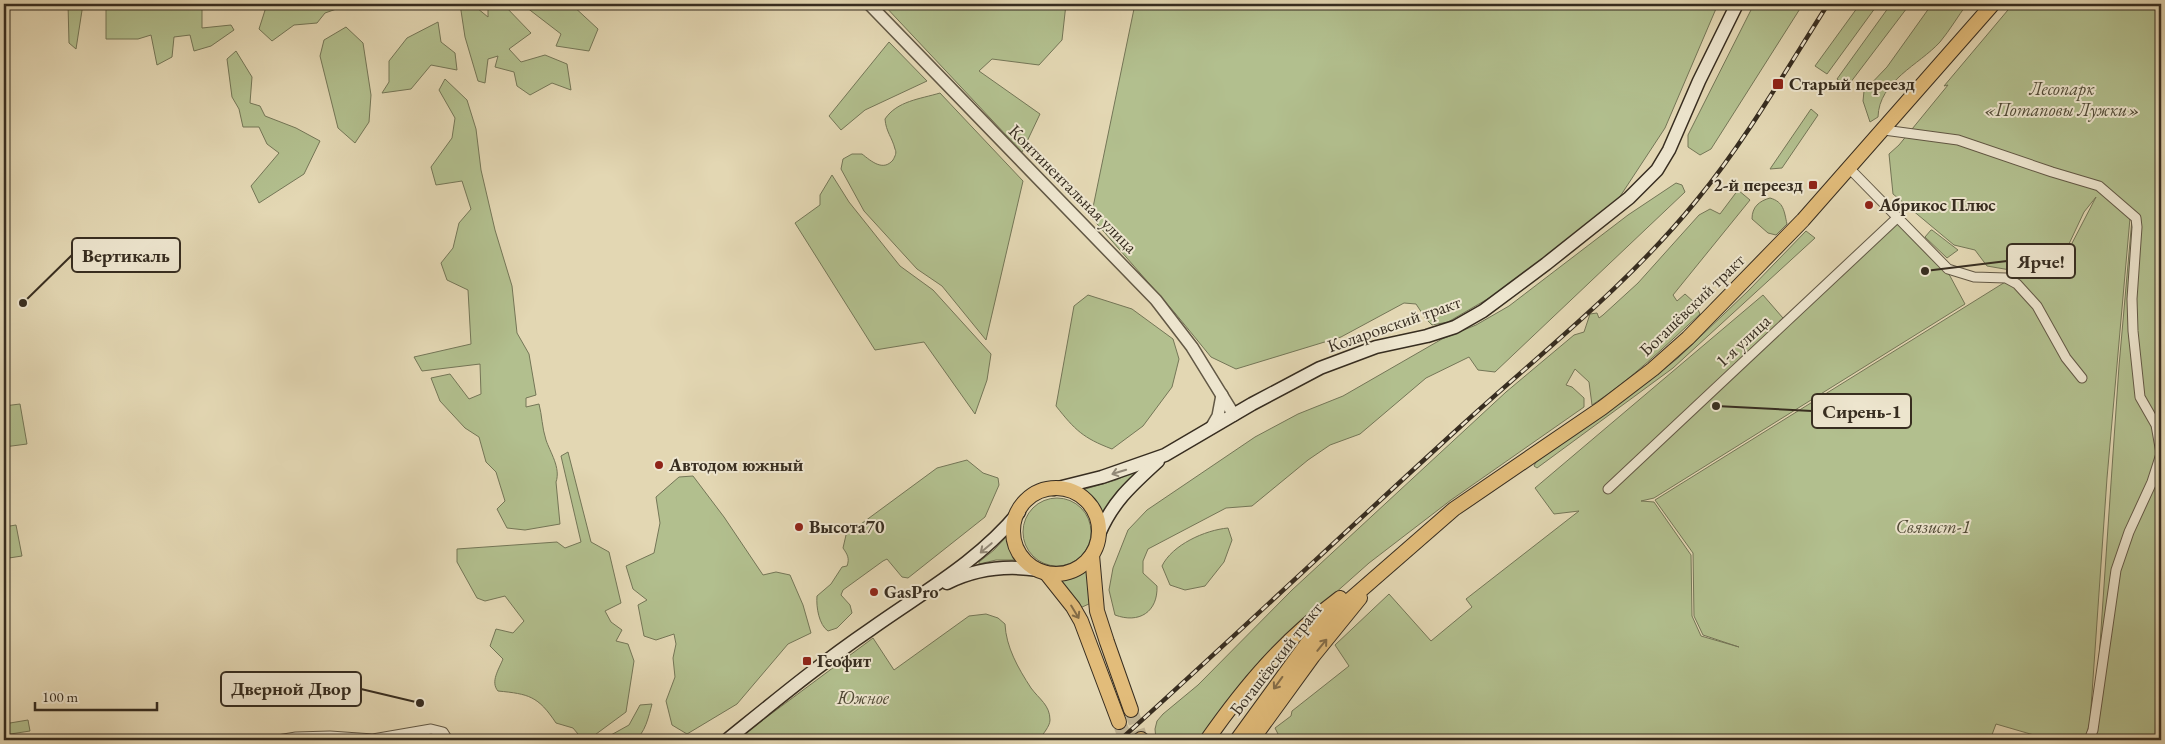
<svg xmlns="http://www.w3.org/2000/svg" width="2165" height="744" font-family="'EB Garamond',serif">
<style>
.green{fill:#b2bf8e;stroke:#747657}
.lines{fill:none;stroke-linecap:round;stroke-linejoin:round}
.primary-tunnel{stroke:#c1b596;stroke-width:14;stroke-dasharray:14 7;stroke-linecap:butt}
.minor-casing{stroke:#625845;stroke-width:11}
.tertiary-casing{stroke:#625845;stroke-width:14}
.secondary-casing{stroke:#372d20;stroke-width:15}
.primary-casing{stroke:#372d20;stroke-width:16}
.minor{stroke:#ede5ce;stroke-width:9}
.tertiary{stroke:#ede5ce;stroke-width:11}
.secondary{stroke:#ede5ce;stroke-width:12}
.primary{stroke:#e2bc7a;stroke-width:14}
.rail-casing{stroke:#372d20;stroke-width:4.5}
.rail{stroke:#ede5ce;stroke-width:2.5;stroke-dasharray:8;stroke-linecap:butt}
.oneway{stroke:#928977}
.oneway2{stroke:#846d48}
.poi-dot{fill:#8f2418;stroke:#ede5ce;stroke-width:2}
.labels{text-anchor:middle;stroke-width:4;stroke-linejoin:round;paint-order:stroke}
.poi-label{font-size:18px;font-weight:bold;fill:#372d20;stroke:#ede5ce;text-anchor:start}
.park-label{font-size:18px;font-style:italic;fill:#504a36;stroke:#ede5ce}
.street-label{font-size:18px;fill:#372d20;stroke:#ede5ce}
.leader{fill:none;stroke:#372d20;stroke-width:2}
.callout-dot{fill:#372d20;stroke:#ede5ce;stroke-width:2}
.callout{fill:#ede5ce;stroke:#372d20;stroke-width:2}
.callout-label{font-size:19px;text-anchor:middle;font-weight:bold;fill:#372d20}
</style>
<rect width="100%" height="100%" fill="#e3d7b3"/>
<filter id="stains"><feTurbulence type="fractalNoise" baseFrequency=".004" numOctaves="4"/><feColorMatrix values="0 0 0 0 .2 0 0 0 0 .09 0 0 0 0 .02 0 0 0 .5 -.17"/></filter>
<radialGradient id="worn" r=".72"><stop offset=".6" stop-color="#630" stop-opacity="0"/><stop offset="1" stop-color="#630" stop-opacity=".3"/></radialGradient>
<g class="green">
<path d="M 68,4 L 83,4 L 76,49 L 69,43 Z"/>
<path d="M 106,4 L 211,4 L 211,8 L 202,9 L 202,28 L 231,25 L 234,30 L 211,46 L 194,51 L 190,35 L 174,37 L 172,57 L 157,65 L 151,35 L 138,39 L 106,39 Z"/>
<path d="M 267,4 L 296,4 L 296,6 L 340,4 L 342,7 L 325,13 L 317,23 L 294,25 L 272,41 L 259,29 Z"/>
<path d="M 460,4 L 472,4 L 488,17 L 488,4 L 503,4 L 531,33 L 509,49 L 521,62 L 545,55 L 567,64 L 571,90 L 552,83 L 530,95 L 517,86 L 514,72 L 495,67 L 498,56 L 488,59 L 485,83 L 478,81 L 465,37 Z"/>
<path d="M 522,4 L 571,4 L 598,29 L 589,51 L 556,46 L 561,34 Z"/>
<path d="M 883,4 L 1066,4 L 1062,40 L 1039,65 L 992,59 L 979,71 L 1040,114 L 1022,152 Z"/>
<path d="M 1135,4 L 1718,4 L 1665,128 L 1619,198 L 1594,221 L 1496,294 L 1448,322 L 1432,325 L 1426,319 L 1416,304 L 1404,303 L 1341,337 L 1236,369 L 1211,357 L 1175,313 L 1091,217 Z"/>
<path d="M 1754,4 L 1803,4 L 1711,149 L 1700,155 L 1688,147 L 1688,135 Z"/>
<path d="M 1860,4 L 1878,4 L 1827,74 L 1815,66 Z"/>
<path d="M 1891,4 L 1910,4 L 1847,87 L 1837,79 Z"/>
<path d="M 1932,4 L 1967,4 C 1958,16 1950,30 1940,42 C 1919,65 1879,81 1878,117 L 1870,122 L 1863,101 L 1864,91 L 1887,67 Z"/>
<path d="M 2013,4 L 2161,4 L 2161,740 L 2087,740 L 2095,718 L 2119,366 L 2132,219 L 2130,218 L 2107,478 L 2090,722 L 2085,740 L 2051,740 L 1996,724 L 1990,740 L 1281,740 L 1275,728 L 1291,716 L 1292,711 L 1349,666 L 1335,645 L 1389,594 L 1431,641 L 1472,607 L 1466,599 L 1579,511 L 1554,514 L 1535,488 L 1763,295 L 1789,325 L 1899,221 L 1950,276 L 1965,304 L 1654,498 L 1641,501 L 1654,502 L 1691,555 L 1692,616 L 1701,636 L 1739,647 L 1703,635 L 1694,616 L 1693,553 L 1655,500 L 2018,274 L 2069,249 L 2096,197 L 2084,212 L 2068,246 L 2016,271 L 1987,266 L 1975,250 L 1954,245 L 1893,194 L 1889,154 L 1899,145 L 1948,85 L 1944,86 Z"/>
<path d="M 438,22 L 441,42 L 455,53 L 457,70 L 431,65 L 411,89 L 382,93 L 389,82 L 389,61 L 407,38 Z"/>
<path d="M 346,27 L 363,43 L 371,95 L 369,122 L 355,143 L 338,128 L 320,56 L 324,40 Z"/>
<path d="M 889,42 L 927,81 L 865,110 L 841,130 L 829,116 Z"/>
<path d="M 236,51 L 252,77 L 250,103 L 260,106 L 265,116 L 296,128 L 320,141 L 304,174 L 259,203 L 251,186 L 279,153 L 267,144 L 259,127 L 243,127 L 239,109 L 232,97 L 227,59 Z"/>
<path d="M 445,79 L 467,100 L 476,129 L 481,170 L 495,230 L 512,286 L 517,333 L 529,354 L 536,395 L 526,398 L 526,407 L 539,404 C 542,415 542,428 546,440 C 550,452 561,468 556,482 L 560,524 L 525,530 L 507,528 L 497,509 L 505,501 L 496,472 L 486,462 L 479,437 L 465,428 L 440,401 L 431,378 L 450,374 L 469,399 L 481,394 L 480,364 L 422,371 L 414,357 L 471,344 L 468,290 L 447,280 L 441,263 L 453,248 L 459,223 L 471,209 L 462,181 L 436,185 L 431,167 L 452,138 L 455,118 L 439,90 Z"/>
<path d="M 940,93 L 1023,181 L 986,340 L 942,286 L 917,269 L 864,211 L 841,169 L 843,159 L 852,154 L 862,154 C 871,161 883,172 893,160 C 895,156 897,153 895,149 C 892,137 886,132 885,119 C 897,101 920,99 940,93 Z"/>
<path d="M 1811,109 L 1818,115 L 1782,168 L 1770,169 Z"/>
<path d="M 832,175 L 849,202 L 900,266 L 933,290 L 991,354 L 987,380 L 975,414 L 924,342 L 875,350 L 795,223 L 820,205 L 820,195 Z"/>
<path d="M 1676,183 L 1682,185 L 1685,192 L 1495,372 L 1478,370 L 1469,357 L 1426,378 L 1360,434 L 1330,445 L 1308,460 L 1252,506 L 1226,508 L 1148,549 L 1143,561 L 1143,573 L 1157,586 C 1158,612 1139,624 1115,615 L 1109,590 L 1113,568 L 1128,530 L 1147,510 L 1255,437 L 1298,414 L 1343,396 L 1442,339 L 1476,325 L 1509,306 L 1628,215 Z"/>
<path d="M 1738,190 L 1750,200 L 1673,295 L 1677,301 L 1685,294 L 1695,303 L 1700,314 C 1665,346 1632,379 1592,405 L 1589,382 L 1575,369 L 1566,385 L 1572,387 L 1584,398 L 1584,407 L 1451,500 L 1369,563 L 1262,658 L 1200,740 L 1156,740 L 1155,729 L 1157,721 L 1163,714 L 1198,685 L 1292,590 L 1506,392 L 1574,335 L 1584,332 L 1590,314 L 1597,313 L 1599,318 L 1603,315 L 1638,283 L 1699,215 L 1710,209 L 1720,214 Z"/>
<path d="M 1770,198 C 1784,202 1784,211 1787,224 L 1776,235 L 1768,233 L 1752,219 C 1752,207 1759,201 1770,198 Z"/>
<path d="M 1931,230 L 1932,230 L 1958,250 L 1947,258 L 1925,237 Z"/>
<path d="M 1806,231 L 1815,238 L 1673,368 L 1537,468 L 1534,466 L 1536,462 L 1649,381 L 1678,358 L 1748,291 Z"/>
<path d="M 1088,295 L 1132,309 L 1173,339 L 1179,359 L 1172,387 L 1143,426 L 1112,449 C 1083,438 1075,430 1056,406 L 1074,306 Z"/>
<path d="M 20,404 L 27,444 L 4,447 L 4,406 Z"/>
<path d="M 568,452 L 591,542 L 609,552 L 621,603 L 605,611 L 611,622 L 622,630 L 616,641 L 628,644 L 634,661 L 626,712 L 588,740 L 583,740 L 573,728 L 556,723 C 538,696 529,694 498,691 C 490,682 499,669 503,659 L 490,646 L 496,629 L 513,633 L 524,621 L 505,596 L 485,601 L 477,598 L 457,562 L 457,549 L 557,542 L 565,548 L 581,542 L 561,456 Z"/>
<path d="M 967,460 L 983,473 L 998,478 L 999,485 L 985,517 L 908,578 L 902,577 L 887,559 L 883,561 L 843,590 L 841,595 L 850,605 L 852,613 L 837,628 L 828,631 C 819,625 816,607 817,596 L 831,584 L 842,567 L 847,566 C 850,558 847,554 843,548 L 846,535 L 937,468 Z"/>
<path d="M 1152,463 L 1103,517 L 1095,502 L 1082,490 L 1116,480 Z"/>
<path d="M 693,476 L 724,517 L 763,575 L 776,572 L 790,575 L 803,605 L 811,633 L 788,644 L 737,704 L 687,734 L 672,725 L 666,701 L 675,677 L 673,658 L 676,644 L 674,634 L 656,640 L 644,636 L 638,605 L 647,600 L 633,589 L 626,566 L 654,553 L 660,523 L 656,497 L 679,477 Z"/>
<circle cx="1057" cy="532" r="34"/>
<path d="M 16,525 L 22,556 L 9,558 L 4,527 Z"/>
<path d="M 1228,528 L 1232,540 L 1224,562 L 1205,586 L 1185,590 L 1170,585 L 1162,566 C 1172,545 1205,530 1228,528 Z"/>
<path d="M 1008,535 L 1010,546 L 1017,560 L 996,560 L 979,564 L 979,562 L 994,550 Z"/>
<path d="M 1088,569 L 1091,603 L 1080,608 L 1061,581 L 1074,578 Z"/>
<path d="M 986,614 L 998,618 L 1005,624 C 1006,647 1018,668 1031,688 C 1039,699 1050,705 1050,720 C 1050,726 1043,734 1039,740 L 736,740 L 873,638 L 894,670 L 969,616 Z"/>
<path d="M 652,704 C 649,715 645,735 634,740 L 602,740 L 629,725 L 640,705 Z"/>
<path d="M 28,720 L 30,731 L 4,735 L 4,724 Z"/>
</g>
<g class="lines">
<g class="primary-tunnel">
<path d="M 1131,710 L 1141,739"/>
<path d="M 1119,722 L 1126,740"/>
</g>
<defs>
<g id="minor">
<path d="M 1884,130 L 1958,140 L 2052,172 L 2099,186 L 2136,218 L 2137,227 L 2132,299 L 2133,331 L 2140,397 L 2156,425 L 2161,453"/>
<path d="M 1850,169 L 1948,269 L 1974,277 L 2006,278 L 2017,284 L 2037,306 L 2066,358 L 2082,378"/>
<path d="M 1608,489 L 1898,217"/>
<path d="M 278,740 L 296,737 L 330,736 L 373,739 L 431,729 L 443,732 L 448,740"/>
<path d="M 2089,740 L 2093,730 L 2116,570 L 2129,532 L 2152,482 L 2161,454"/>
</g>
<g id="tertiary">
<path d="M 869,4 L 1156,300 L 1192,347 L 1234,415"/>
<path d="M 1211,428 L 1218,416 L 1222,395"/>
</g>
<g id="secondary">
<path d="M 1054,489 L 1102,477 L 1165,455 L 1252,404 L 1320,368 L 1376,347 L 1427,336 L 1455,327 L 1483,311 L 1546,264 L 1629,198 L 1657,170 L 1669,150 L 1699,81 L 1737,4"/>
<path d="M 1099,534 C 1113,501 1132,485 1158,461"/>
<path d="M 947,583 C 977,568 1007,565 1039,570"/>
<path d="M 727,740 C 774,702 821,663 871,629 C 923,592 978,562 1019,512"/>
</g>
<g id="primary">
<circle cx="1056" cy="531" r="43"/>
<path d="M 1092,555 L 1097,611 L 1107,642 L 1131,710"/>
<path d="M 1046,573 L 1073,607 L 1081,621 L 1119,722"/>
<path d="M 1141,739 L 1141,740"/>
<path d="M 1207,740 C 1247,683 1284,640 1340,598"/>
<path d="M 1237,740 L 1306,645 L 1337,611 L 1454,509 L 1602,408 L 1653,369 L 1688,338 L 1803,220 L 1993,4"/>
<path d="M 1252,740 L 1313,656 L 1360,598"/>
</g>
</defs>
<use href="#minor" class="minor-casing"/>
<use href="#tertiary" class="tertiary-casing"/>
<use href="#secondary" class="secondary-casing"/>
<use href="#primary" class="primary-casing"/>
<use href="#minor" class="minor"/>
<use href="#tertiary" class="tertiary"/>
<use href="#secondary" class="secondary"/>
<use href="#primary" class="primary"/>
<defs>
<path id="rail" d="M 1120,740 C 1235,636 1347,530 1461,426 C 1541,353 1628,285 1696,201 C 1746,140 1786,70 1828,4"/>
</defs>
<use href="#rail" class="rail-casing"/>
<use href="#rail" class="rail"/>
</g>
<defs><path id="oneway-shaft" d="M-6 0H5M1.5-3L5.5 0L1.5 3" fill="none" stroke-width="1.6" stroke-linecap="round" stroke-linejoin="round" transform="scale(1.25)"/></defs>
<g class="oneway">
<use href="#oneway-shaft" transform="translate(1119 472) rotate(163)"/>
<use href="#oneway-shaft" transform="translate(986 548) rotate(140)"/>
</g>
<g class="oneway2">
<use href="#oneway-shaft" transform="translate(1075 612) rotate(59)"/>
<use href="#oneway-shaft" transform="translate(1322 645) rotate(-51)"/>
<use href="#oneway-shaft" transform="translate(1278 683) rotate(126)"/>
</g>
<g class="poi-dot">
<rect x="1772" y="78" width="12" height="12" rx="2.5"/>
<rect x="1808" y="180" width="10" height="10" rx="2.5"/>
<circle cx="1869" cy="205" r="5"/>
<circle cx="659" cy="465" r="5"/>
<circle cx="799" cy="527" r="5"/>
<circle cx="874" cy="592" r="5"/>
<rect x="802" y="656" width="10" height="10" rx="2.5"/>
</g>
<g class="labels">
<g class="poi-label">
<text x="1789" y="90">Старый переезд</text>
<text x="1803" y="191" text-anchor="end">2-й переезд</text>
<text x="1879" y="211">Абрикос Плюс</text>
<text x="669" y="471">Автодом южный</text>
<text x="809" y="533">Высота70</text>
<text x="884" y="598">GasPro</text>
<text x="817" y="667">Геофит</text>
</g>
<g class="park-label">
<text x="2062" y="95">Лесопарк<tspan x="2062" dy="21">«Потаповы Лужки»</tspan></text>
<text x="1933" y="533">Связист-1</text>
<text x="863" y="704">Южное</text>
</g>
<g class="street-label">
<text transform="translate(1073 189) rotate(45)" y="6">Континентальная улица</text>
<text transform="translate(1692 305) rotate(-44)" y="6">Богашёвский тракт</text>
<text transform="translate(1394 324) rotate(-19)" y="6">Коларовский тракт</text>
<text transform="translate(1743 341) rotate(-43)" y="6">1-я улица</text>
<text transform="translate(1276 659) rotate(-52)" y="6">Богашёвский тракт</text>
</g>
</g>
<path class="leader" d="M23 303L72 255M1925 271L2007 261M1716 406L1812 411M420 703L361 689"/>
<g class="callout-dot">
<circle cx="23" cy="303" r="5"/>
<circle cx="1925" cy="271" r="5"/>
<circle cx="1716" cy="406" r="5"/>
<circle cx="420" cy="703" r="5"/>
</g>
<g class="callout">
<rect x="72" y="238" width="108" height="34" rx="5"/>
<rect x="2007" y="244" width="68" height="34" rx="5"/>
<rect x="1812" y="394" width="99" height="34" rx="5"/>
<rect x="221" y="672" width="140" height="34" rx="5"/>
</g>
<g class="callout-label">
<text x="126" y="262">Вертикаль</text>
<text x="2041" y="268">Ярче!</text>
<text x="1862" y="418">Сирень-1</text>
<text x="291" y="695">Дверной Двор</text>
</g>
<rect width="2165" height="744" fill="none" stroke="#e3d7b3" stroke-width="20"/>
<rect x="5" y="5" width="2155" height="734" fill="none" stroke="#372d20" stroke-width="2.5"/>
<rect x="10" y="10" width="2145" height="724" fill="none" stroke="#372d20"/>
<path d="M35 702v8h122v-8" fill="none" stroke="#372d20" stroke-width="2.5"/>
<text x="42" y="702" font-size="15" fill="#372d20" stroke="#ede5ce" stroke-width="4" paint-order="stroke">100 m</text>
<rect width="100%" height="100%" filter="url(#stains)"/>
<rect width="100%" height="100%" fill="url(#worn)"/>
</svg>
